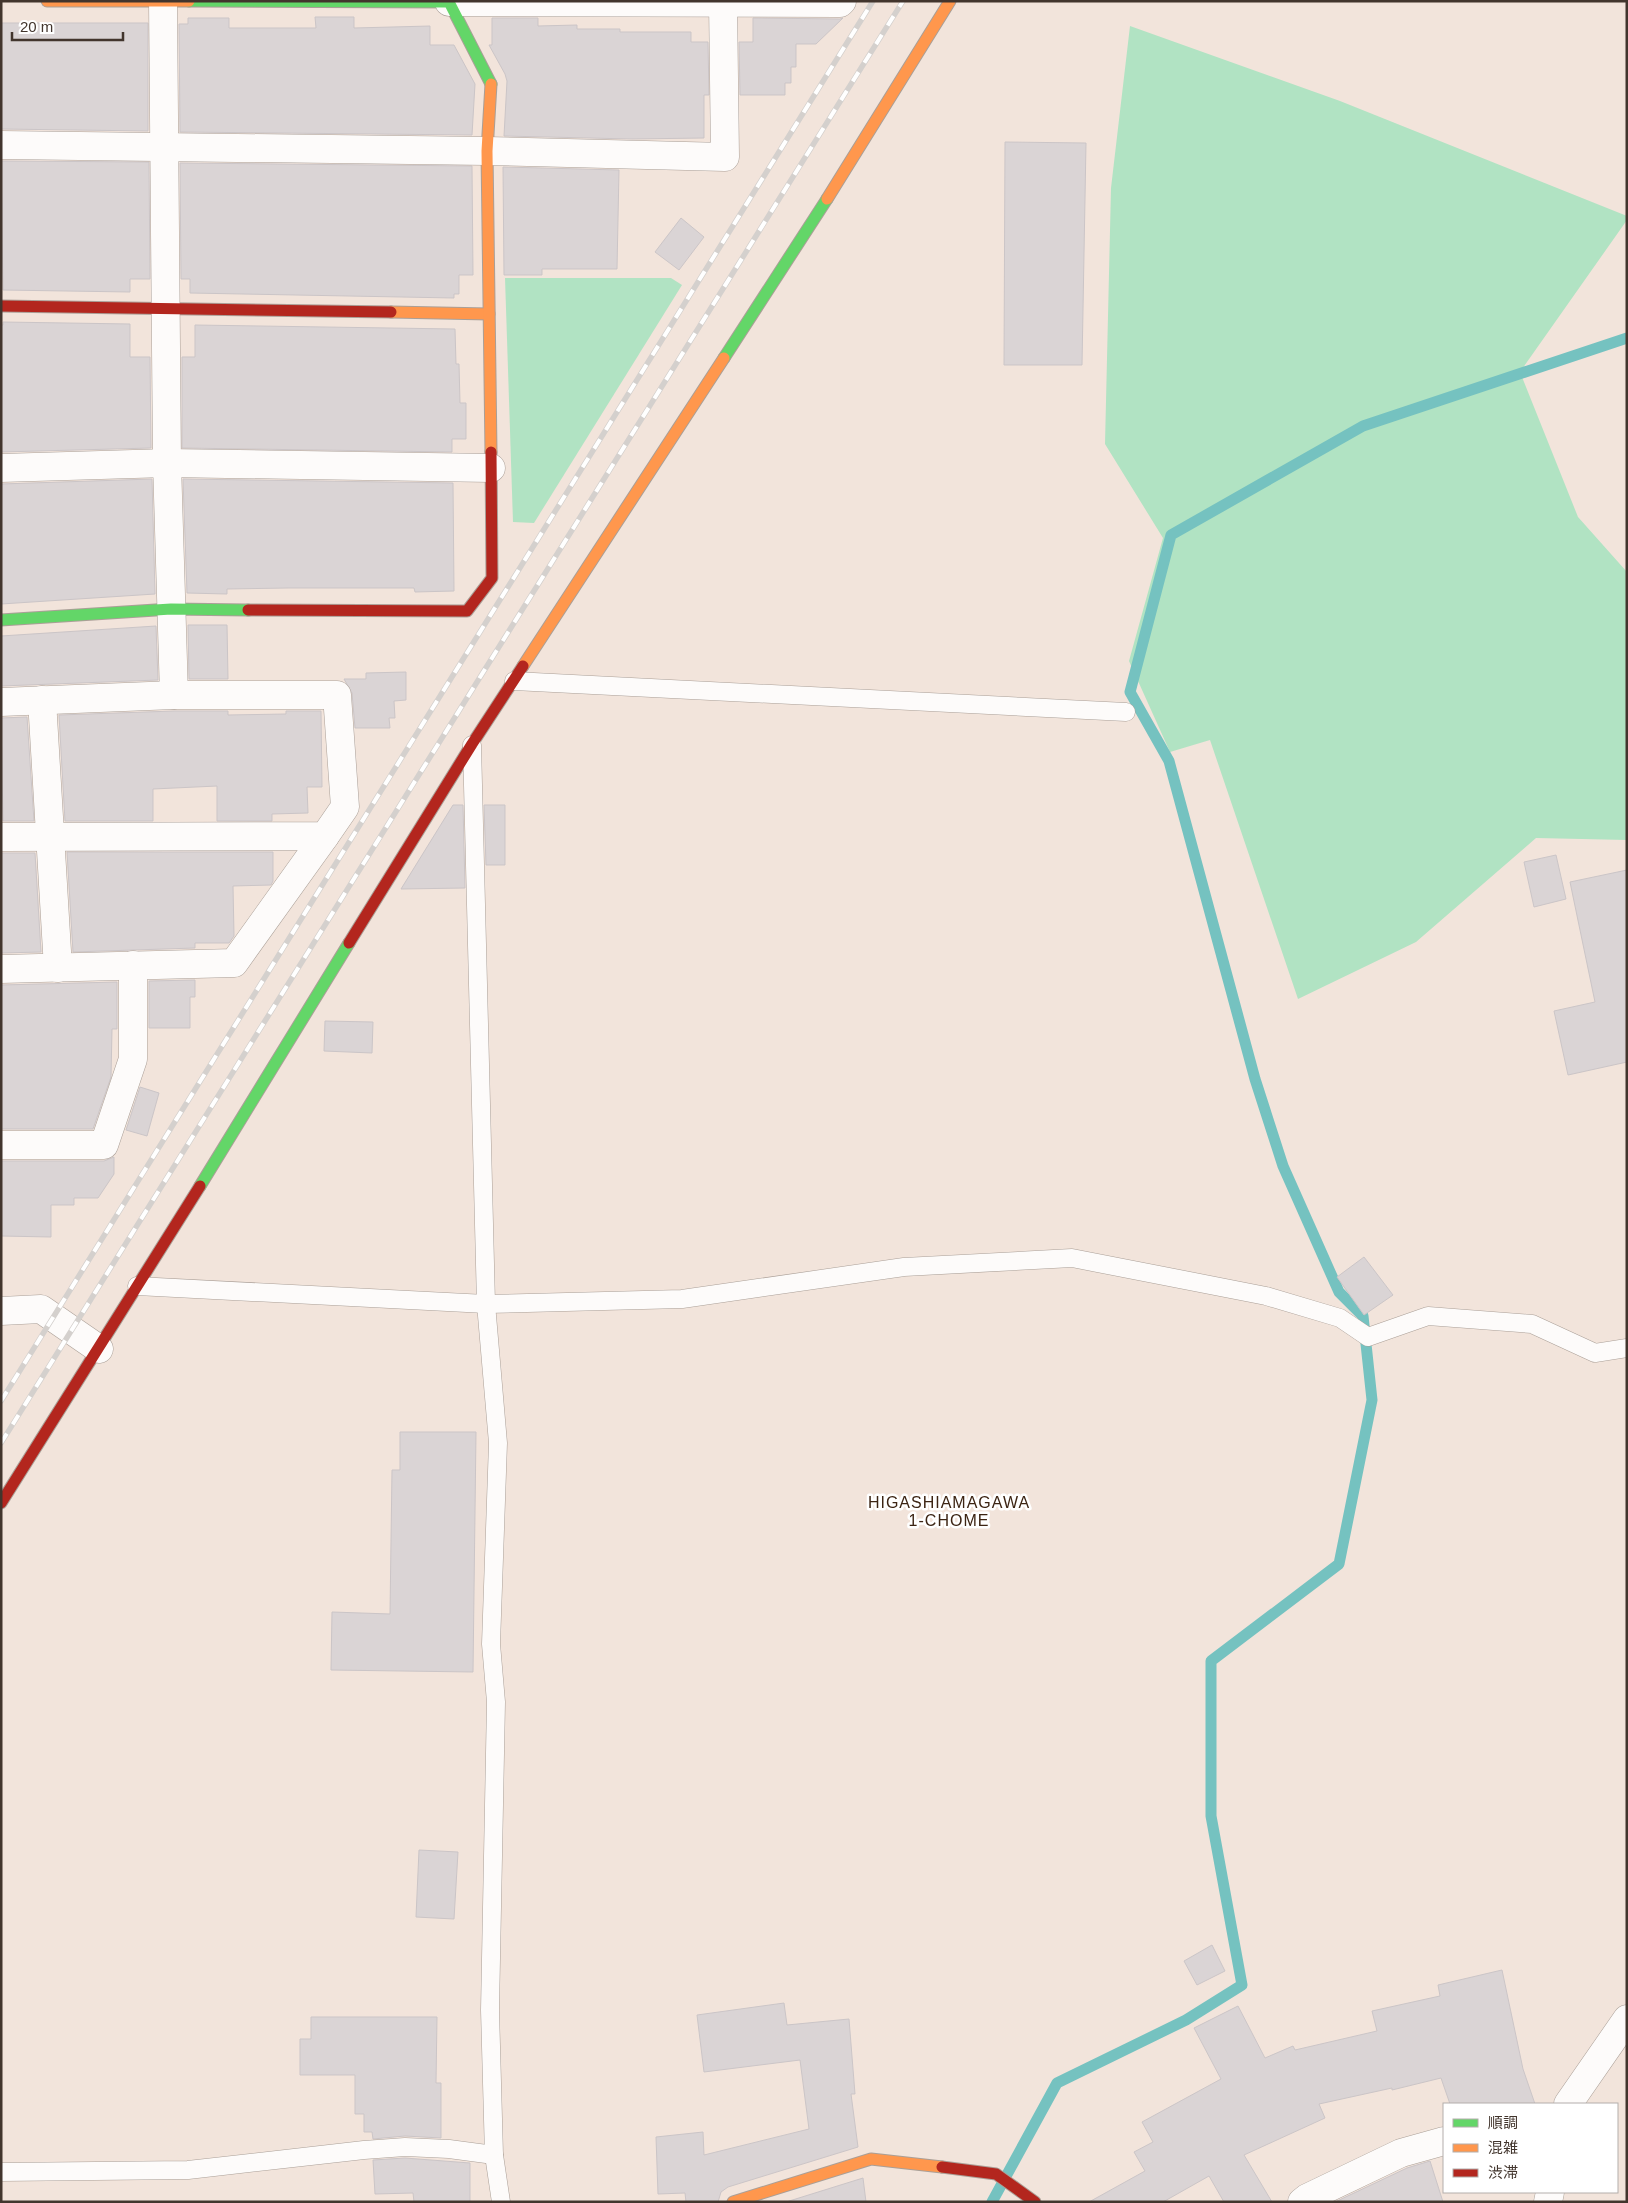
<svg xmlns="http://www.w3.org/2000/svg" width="1628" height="2203" font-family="Helvetica,'Noto Sans JP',sans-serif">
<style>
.green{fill:#b1e3c3}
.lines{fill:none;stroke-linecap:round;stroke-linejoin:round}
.stream{stroke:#75c2c0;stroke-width:11}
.building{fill:#dad4d5;stroke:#cbc5c7}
.lane-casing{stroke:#aa9f97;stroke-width:19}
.street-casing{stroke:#aa9f97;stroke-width:29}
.fast-casing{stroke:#aa9f97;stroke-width:13}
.slow-casing{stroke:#aa9f97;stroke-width:13}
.jam-casing{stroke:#aa9f97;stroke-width:13}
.lane{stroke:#fdfbfa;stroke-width:18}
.street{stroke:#fdfbfa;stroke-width:28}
.fast{stroke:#63d668;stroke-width:11}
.slow{stroke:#ff974d;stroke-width:11}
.jam{stroke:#b3261e;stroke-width:11}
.rail-casing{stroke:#d4d0cd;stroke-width:5.5}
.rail{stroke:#fff;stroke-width:4;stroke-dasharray:11;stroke-linecap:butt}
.labels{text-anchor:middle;stroke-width:5;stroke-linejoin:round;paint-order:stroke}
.neighbourhood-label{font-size:16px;letter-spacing:1px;fill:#3c2413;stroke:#fff}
</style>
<rect width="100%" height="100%" fill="#f2e4db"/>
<g class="green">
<path d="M 1130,26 L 1340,101 L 1627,216 L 1627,220 L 1520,372 L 1578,517 L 1627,572 L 1627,840 L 1536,838 L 1416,942 L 1298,999 L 1210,740 L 1170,752 L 1129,661 L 1163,538 L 1105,444 L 1111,188 Z"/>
<path d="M 505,278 L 671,278 L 682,285 L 534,523 L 513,522 Z"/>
</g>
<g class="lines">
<path class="stream" d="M 992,2202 L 1057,2083 L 1186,2020 L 1242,1985 L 1211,1816 L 1211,1661 L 1339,1564 L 1372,1400 L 1363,1316 L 1339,1292 L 1283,1166 L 1255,1079 L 1169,761 L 1130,692 L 1171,535 L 1363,426 L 1627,338"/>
</g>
<g class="building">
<path d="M 315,17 L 354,17 L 354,28 L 430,26 L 430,45 L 454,45 L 475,84 L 472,135 L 180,132 L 179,24 L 188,24 L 188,18 L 229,18 L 229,28 L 316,28 Z"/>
<path d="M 492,18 L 538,18 L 538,26 L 577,25 L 577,29 L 620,29 L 620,32 L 691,32 L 691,42 L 708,42 L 709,95 L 704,95 L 704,138 L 632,139 L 504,136 L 507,81 L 505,74 L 489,45 L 492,45 Z"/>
<path d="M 753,18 L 840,19 L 843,18 L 816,44 L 796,44 L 796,67 L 791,67 L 791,83 L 785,83 L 785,95 L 740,95 L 739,42 L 753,42 Z"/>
<path d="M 1,23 L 148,23 L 148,131 L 1,129 Z"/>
<path d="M 1005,142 L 1086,143 L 1082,365 L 1004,365 Z"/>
<path d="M 1,161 L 149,162 L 150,279 L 130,279 L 130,292 L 3,290 Z"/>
<path d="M 180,163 L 472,166 L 473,275 L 459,275 L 459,294 L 454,294 L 454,298 L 190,293 L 190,279 L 181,279 Z"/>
<path d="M 503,167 L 619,170 L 617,269 L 542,269 L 542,275 L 504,275 Z"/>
<path d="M 681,218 L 704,237 L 679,270 L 655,252 Z"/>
<path d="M 3,322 L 130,324 L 130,357 L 150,357 L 151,448 L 1,452 L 1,325 L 3,325 Z"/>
<path d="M 195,325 L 455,329 L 456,364 L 459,364 L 460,403 L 466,403 L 466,439 L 452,439 L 452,452 L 182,448 L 182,357 L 195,357 Z"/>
<path d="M 152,479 L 155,594 L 1,604 L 1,484 Z"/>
<path d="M 183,479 L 453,483 L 454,591 L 415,592 L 414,588 L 288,588 L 227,589 L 227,594 L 187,593 Z"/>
<path d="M 188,625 L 227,625 L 228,679 L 189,679 Z"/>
<path d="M 156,626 L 158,680 L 1,686 L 1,636 Z"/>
<path d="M 406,672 L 406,700 L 394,701 L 395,718 L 389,718 L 390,728 L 355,728 L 352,693 L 344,679 L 366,679 L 366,673 Z"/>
<path d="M 174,711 L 228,711 L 228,715 L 286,714 L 286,711 L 321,711 L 322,787 L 307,787 L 308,813 L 272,814 L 272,821 L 217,821 L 217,786 L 153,789 L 153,821 L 65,821 L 59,715 Z"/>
<path d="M 27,717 L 34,821 L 3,821 L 1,718 Z"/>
<path d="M 453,805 L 463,805 L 465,888 L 401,889 Z"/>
<path d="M 484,805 L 505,805 L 505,865 L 486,865 Z"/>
<path d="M 67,852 L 273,852 L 273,881 L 271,885 L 233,886 L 234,936 L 229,943 L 195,943 L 195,948 L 73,952 Z"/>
<path d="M 1,853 L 35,853 L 41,952 L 1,953 Z"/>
<path d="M 1556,855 L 1566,899 L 1534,907 L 1524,862 Z"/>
<path d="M 1627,870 L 1627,1062 L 1568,1075 L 1554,1011 L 1595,1002 L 1570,882 Z"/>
<path d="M 195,980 L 195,997 L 190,997 L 190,1028 L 149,1028 L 149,981 Z"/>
<path d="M 117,982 L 117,1029 L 112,1029 L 111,1077 L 93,1129 L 1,1129 L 1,985 Z"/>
<path d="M 325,1021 L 373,1022 L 372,1053 L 324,1051 Z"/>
<path d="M 140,1087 L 159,1093 L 147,1136 L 126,1130 Z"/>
<path d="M 114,1157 L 114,1174 L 98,1198 L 74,1198 L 74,1205 L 51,1205 L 51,1237 L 1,1236 L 1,1161 L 104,1161 Z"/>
<path d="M 1364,1257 L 1393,1295 L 1364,1315 L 1337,1277 Z"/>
<path d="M 400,1432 L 476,1432 L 473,1672 L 331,1670 L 332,1612 L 390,1614 L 392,1470 L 400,1470 Z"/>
<path d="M 419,1850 L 458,1852 L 454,1919 L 416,1917 Z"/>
<path d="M 1212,1945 L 1225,1971 L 1197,1985 L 1184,1961 Z"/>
<path d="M 1502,1970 L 1523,2069 L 1535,2104 L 1450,2104 L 1441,2078 L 1392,2090 L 1392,2088 L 1319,2104 L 1325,2118 L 1244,2155 L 1272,2202 L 1224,2202 L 1209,2176 L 1163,2202 L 1089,2202 L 1145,2171 L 1134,2152 L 1153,2142 L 1142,2122 L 1221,2079 L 1194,2028 L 1238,2006 L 1265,2058 L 1293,2046 L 1295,2050 L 1377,2031 L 1372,2011 L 1440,1996 L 1438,1985 Z"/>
<path d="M 784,2003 L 787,2025 L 849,2019 L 855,2094 L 851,2094 L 858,2147 L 728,2187 L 721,2192 L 718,2202 L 686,2202 L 685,2193 L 658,2194 L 656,2137 L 703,2132 L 704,2155 L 809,2129 L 800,2060 L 704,2072 L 697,2015 Z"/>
<path d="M 311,2017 L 437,2017 L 436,2083 L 441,2083 L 441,2138 L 405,2136 L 373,2139 L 372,2132 L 364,2132 L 364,2114 L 355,2114 L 355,2075 L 300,2075 L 300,2039 L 311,2039 Z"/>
<path d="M 405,2158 L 470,2163 L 470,2202 L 414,2202 L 413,2193 L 375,2194 L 373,2160 Z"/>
<path d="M 1430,2161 L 1443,2202 L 1335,2202 L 1407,2168 Z"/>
<path d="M 863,2178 L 866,2202 L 786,2202 Z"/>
</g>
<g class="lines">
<defs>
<g id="lane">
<path d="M 514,681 L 1126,712"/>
<path d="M 472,745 L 486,1304 L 498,1443 L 491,1644 L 496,1702 L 490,2010 L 494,2155 L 501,2202"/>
<path d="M 137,1286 L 486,1304 L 682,1299 L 904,1267 L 1072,1258 L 1266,1296 L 1340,1318 L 1368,1337 L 1428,1316 L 1532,1324 L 1595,1353 L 1627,1348"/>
<path d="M 1,2172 L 188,2170 L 364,2150 L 405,2147 L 449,2149 L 494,2155"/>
</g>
<g id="street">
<path d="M 449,2 L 840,3 L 842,1"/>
<path d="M 1,145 L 487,151 L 725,157 L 723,1"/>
<path d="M 1,468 L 167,463 L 491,468"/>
<path d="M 42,700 L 58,968"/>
<path d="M 1,702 L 174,695"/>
<path d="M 1,837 L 325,836 L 345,807 L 337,695 L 174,695 L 167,463 L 163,1"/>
<path d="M 1,969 L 234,963 L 325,836"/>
<path d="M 1,1145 L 104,1145 L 133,1059 L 133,965"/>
<path d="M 1,1311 L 41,1309 L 99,1349"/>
<path d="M 1568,2104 L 1627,2019"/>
<path d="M 1302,2202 L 1307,2198 L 1401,2153 L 1444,2141"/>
<path d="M 1548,2202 L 1550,2192"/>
</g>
<g id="fast">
<path d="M 189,1 L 449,2 L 491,84"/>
<path d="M 724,358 L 827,199"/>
<path d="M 1,620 L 171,609 L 248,610"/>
<path d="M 200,1186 L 349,943"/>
</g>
<g id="slow">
<path d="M 47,1 L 189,1"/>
<path d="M 827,199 L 950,1"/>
<path d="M 391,312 L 489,314"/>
<path d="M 491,452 L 487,151 L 491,84"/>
<path d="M 523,666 L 724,358"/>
<path d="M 733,2202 L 871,2159 L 942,2167"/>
</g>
<g id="jam">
<path d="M 1,306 L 391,312"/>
<path d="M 248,610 L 467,611 L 492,578 L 491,452"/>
<path d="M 349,943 L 472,744 L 523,666"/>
<path d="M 1,1503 L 200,1186"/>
<path d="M 942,2167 L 996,2174 L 1035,2202"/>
</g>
</defs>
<use href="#lane" class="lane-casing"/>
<use href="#street" class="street-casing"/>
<use href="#fast" class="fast-casing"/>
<use href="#slow" class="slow-casing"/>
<use href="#jam" class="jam-casing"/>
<use href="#lane" class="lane"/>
<use href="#street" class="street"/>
<use href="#fast" class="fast"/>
<use href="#slow" class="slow"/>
<use href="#jam" class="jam"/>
<defs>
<g id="rail">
<path d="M 1,1401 L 873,1"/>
<path d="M 1,1443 L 903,1"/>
</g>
</defs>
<use href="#rail" class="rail-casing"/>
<use href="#rail" class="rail"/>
</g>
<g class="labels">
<g class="neighbourhood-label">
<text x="949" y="1508">HIGASHIAMAGAWA<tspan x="949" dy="18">1-CHOME</tspan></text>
</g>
</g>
<rect width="1628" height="2203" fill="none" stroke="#42352d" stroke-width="5"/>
<rect x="1443" y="2103" width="175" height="90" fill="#ffffff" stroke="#b3aeab"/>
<rect x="1453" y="2119" width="25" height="8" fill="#63d668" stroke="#b3aeab"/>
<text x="1488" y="2128" font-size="15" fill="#42352d">順調</text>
<rect x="1453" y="2144" width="25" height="8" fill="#ff974d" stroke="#b3aeab"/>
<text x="1488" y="2153" font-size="15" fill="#42352d">混雑</text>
<rect x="1453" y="2169" width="25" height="8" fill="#b3261e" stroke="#b3aeab"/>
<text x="1488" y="2178" font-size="15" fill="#42352d">渋滞</text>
<path d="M12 32v8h111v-8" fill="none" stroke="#42352d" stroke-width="2.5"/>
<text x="20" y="32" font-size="15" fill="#42352d" stroke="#ffffff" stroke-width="4" paint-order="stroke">20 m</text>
</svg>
